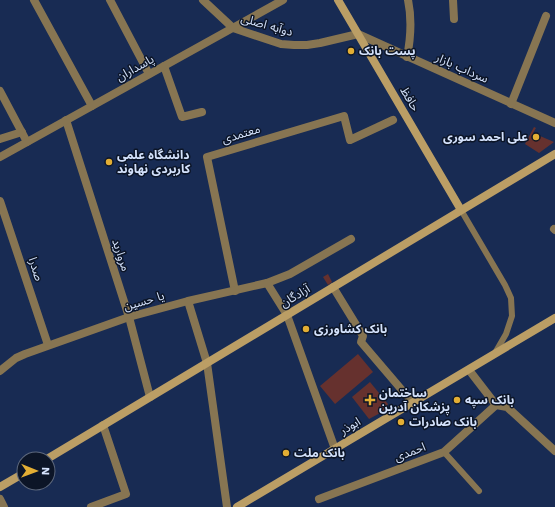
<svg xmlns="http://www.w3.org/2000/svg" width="555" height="507" font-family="'Work Sans','Noto Sans Arabic',sans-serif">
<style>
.building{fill:#66312e}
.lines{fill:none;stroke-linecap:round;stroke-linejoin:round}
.lane{stroke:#877552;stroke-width:6}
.street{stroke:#877552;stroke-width:8}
.secondary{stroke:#bb9e65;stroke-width:8}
.poi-dot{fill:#e3ae34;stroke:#0c1527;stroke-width:1.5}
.labels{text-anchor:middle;stroke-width:3;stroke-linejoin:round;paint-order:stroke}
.street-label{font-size:12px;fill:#d4e2fc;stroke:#0c1527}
.poi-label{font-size:12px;font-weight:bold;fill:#d4e2fc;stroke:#0c1527;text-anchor:start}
</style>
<rect width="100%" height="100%" fill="#182b53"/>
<g class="building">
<path d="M 534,127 L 536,128 L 533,133 L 554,142 L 539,153 L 525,144 Z"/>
<path d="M 328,274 L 332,282 L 328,285 L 323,277 Z"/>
<path d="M 358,354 L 373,372 L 335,404 L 320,386 Z"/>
<path d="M 370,382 L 388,404 L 384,411 L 369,419 L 352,397 Z"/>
</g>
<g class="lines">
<g class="lane">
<path d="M 461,210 L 505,285 L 511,298 L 512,316 L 506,334 L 495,353"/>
<path d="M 444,452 L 479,491"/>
</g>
<g class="street">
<path d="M 34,0 L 92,106"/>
<path d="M 110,0 L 149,74"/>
<path d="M 203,0 L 233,28 L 281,44 L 294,45 L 307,45 L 320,43 L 358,34 L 555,123"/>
<path d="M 453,0 L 454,19"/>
<path d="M 407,57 C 411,37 412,19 408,0"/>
<path d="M 164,66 L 182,117 L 202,112"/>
<path d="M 0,91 L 27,142"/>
<path d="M 511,104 L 546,16"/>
<path d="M 66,120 L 129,317 L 150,397"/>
<path d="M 0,139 L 22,132"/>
<path d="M 0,157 L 283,0"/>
<path d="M 0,201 L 48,345"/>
<path d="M 554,229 L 555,230"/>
<path d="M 267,283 L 290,274 L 351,239"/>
<path d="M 333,287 L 363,336 L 361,342 L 413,403"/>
<path d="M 235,291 L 207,157 L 344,116 L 350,140 L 393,120"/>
<path d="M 188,301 L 207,363 L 227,507"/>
<path d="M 469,370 L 496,405 L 507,407 L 555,451"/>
<path d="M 0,371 L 16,358 L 25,354 L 129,317 L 188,301 L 267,283 L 287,315 L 335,449"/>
<path d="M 0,499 L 4,507"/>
<path d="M 319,499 L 444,452 L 496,405"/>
<path d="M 91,507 L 126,494 L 103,425"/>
</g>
<g class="secondary">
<path d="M 338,0 L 461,210"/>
<path d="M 47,459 L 555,154"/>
<path d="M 0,487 L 24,473"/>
<path d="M 237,507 L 555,318"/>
</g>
</g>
<g class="poi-dot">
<circle cx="351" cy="51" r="4"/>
<circle cx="536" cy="137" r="4"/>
<circle cx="109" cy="162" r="4"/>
<circle cx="306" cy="329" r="4"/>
<path d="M368 394h4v4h4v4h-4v4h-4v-4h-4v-4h4z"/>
<circle cx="457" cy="400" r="4"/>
<circle cx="401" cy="422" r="4"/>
<circle cx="286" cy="453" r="4"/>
</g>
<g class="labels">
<g class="street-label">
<text transform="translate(267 25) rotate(16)" y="4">دوآبه اصلی</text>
<text transform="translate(135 68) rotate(-29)" y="4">پاسداران</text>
<text transform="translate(462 68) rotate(24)" y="4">سرداب بازار</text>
<text transform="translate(410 99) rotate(60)" y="4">حافظ</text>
<text transform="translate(241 134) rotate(-17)" y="4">معتمدی</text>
<text transform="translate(121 255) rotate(72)" y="4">مروارید</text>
<text transform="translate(36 269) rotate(72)" y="4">صدرا</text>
<text transform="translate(295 296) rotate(-31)" y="4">آزادگان</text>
<text transform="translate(144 301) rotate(-16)" y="4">یا حسین</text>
<text transform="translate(350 426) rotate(-31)" y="4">ابوذر</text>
<text transform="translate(410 452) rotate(-21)" y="4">احمدی</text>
</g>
<g class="poi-label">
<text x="359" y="55">پست بانک</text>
<text x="528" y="141" text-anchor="end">علی احمد سوری</text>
<text x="117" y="159">دانشگاه علمی<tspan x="117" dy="14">کاربردی نهاوند</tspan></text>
<text x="314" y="333">بانک کشاورزی</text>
<text x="379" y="397">ساختمان<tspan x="379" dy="14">پزشکان آدرین</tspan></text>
<text x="465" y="404">بانک سپه</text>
<text x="409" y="426">بانک صادرات</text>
<text x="294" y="457">بانک ملت</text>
</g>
</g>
<g transform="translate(36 471) rotate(91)"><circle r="19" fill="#0c1527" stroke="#5c677c"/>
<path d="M0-3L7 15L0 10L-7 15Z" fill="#e3ae34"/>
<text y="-6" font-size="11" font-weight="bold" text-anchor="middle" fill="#d4e2fc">N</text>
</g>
</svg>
